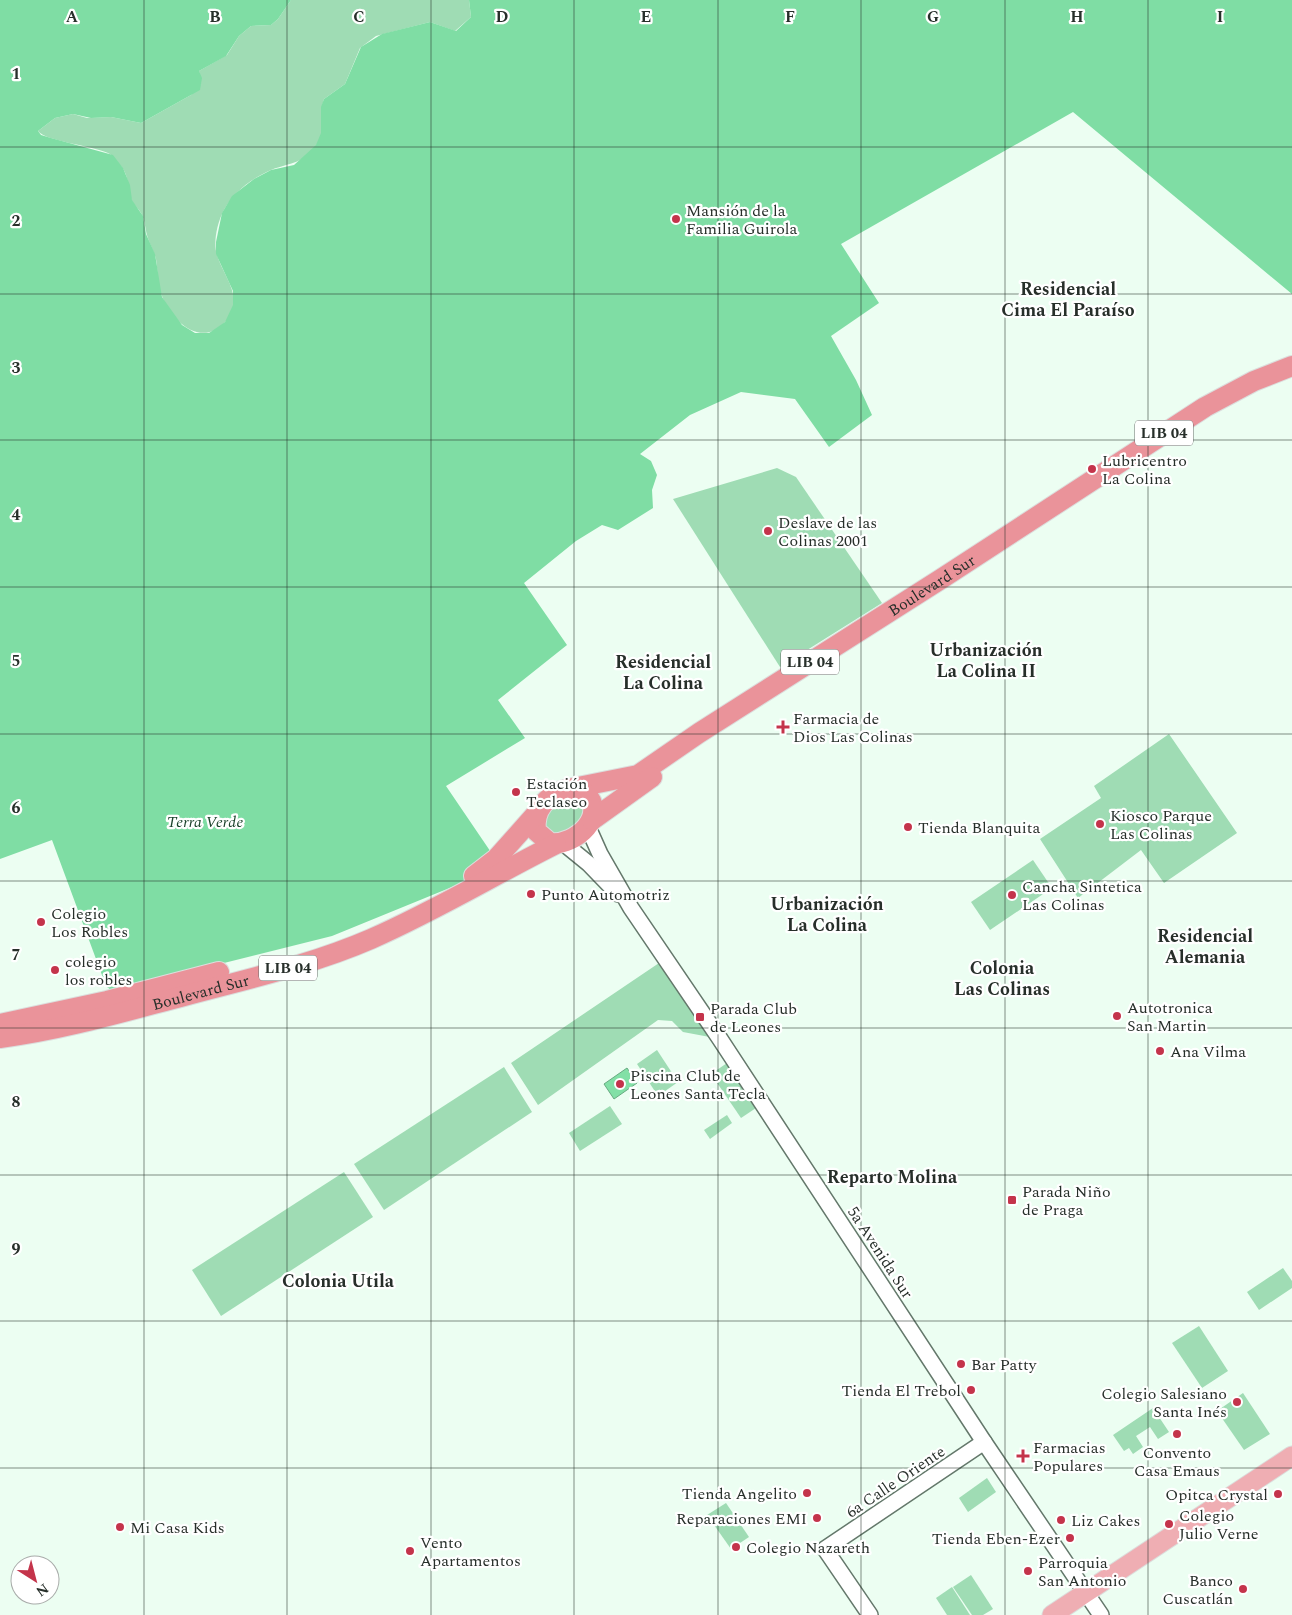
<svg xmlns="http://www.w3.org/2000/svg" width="1292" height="1615" font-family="Spectral,serif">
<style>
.green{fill:#9fdcb4}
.forest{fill:#7fdda4}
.water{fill:#82e0a6;stroke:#67ab81}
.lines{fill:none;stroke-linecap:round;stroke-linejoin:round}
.tertiary-casing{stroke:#64786b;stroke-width:18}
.primary-casing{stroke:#dcdedd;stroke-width:21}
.trunk-casing{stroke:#dcdedd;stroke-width:22}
.tertiary{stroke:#fff;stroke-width:15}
.primary{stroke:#efaeb3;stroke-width:19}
.trunk{stroke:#ea939a;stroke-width:20}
.grid{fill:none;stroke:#272f2a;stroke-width:1;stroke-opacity:0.55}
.poi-dot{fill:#c4344b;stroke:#fff;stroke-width:2}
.labels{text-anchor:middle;stroke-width:4.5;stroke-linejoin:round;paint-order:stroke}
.shield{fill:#fff;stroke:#686d6a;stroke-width:1}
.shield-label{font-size:15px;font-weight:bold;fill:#272f2a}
.poi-label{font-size:16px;fill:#272f2a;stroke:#fff;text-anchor:start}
.street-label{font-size:16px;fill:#272f2a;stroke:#fff}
.park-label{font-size:16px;font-style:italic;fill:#1c432c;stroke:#fff}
.neighbourhood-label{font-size:18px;font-weight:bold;fill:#272f2a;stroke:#fff}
.grid-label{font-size:16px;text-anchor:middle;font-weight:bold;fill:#272f2a;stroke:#fff;stroke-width:4.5;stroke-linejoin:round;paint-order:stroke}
</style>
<rect width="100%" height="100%" fill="#ecfef2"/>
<g class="green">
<path d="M 291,0 L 469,0 L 471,17 L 455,31 L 430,22 L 376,36 L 360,48 L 345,84 L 324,99 C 319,113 327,130 318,143 C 303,165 291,162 271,170 C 250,179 231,194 222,214 C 217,225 213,243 217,255 C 223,276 246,299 226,321 C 202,349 172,322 162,296 C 157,285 158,270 156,259 C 154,251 149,243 147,235 C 145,228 145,220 141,213 C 139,209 134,205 132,201 C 127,189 130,177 121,166 C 117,162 113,155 108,153 C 93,146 45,141 38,131 L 55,118 L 73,114 L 87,118 L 111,117 L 141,123 L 191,95 L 201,84 L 199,71 L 227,55 L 239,36 L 251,26 L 271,25 L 278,19 Z"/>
<path d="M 777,468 L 796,477 L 882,603 L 780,667 L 673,499 Z"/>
<path d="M 1169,734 L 1237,833 L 1164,883 L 1141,850 L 1078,898 L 1040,839 L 1101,798 L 1094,786 Z"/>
<path d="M 572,798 L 582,800 L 586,809 L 577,827 L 550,836 L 542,820 C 548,808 559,801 572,798 Z"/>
<path d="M 1033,860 L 1052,888 L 990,930 L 971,902 Z"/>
<path d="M 662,961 L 715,1038 L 683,1032 L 672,1021 L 658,1020 L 538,1105 L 511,1063 Z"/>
<path d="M 657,1050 L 678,1082 L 658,1096 L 637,1064 Z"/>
<path d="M 730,1061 L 759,1106 L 741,1118 L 711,1074 Z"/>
<path d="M 504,1067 L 532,1112 L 384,1210 L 354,1164 Z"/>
<path d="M 610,1106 L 622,1124 L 580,1151 L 569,1133 Z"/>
<path d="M 727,1115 L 732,1123 L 710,1139 L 704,1130 Z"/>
<path d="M 344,1172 L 373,1217 L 221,1316 L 192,1270 Z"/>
<path d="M 1283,1268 L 1292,1281 L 1292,1288 L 1259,1310 L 1247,1292 Z"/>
<path d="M 1199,1326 L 1228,1371 L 1202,1388 L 1172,1343 Z"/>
<path d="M 1243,1393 L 1270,1434 L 1244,1450 L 1217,1411 Z"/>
<path d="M 1153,1408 L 1169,1432 L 1158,1439 L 1150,1427 L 1136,1436 L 1143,1447 L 1133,1454 L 1129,1448 L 1124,1451 L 1113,1435 Z"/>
<path d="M 987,1478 L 996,1492 L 968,1512 L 959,1498 Z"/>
<path d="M 726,1503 L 749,1537 L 731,1549 L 707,1515 Z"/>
<path d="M 971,1575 L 993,1609 L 983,1615 L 972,1615 L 953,1587 Z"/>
<path d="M 952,1587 L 970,1615 L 947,1615 L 936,1598 Z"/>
</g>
<path class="forest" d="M 0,0 L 291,0 L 278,19 L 271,25 L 251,26 L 239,36 L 226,56 L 199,71 L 202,78 L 200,90 L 141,123 L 111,117 L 91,118 L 73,114 L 55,118 L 38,131 L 41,135 L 51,138 L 113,155 L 123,168 L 130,185 L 132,200 L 143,216 L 146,234 L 155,254 L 162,297 L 182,325 L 195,333 L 209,333 L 225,322 L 233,305 L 233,291 L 216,254 L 216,242 L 222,213 L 232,196 L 254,179 L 271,170 L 294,165 L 316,145 L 321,133 L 321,107 L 324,99 L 345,84 L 361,47 L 382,34 L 430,22 L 456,31 L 471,17 L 469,0 L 1292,0 L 1292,294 L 1073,112 L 841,244 L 879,303 L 831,336 L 856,380 L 872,415 L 829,447 L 795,399 L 741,392 L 690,415 L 640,454 L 651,461 L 657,475 L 652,490 L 653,508 L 618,530 L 602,525 L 576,541 L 524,583 L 567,645 L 498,700 L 525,738 L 446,786 L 501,867 L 332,936 L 112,991 L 106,986 L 52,840 L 0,859 Z"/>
<path class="water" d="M 627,1068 L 637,1083 L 614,1099 L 604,1084 Z"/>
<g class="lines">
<defs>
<g id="tertiary">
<path d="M 587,825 L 600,854 L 631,908 L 720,1039 L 984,1442 L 1101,1615"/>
<path d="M 562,842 L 589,864 L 618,894"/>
<path d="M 870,1615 L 825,1549 L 984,1442"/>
</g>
<path id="primary" d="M 1052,1615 L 1292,1456"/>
<g id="trunk">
<path id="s1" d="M 568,789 L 638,775 L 699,733 L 941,579 L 1205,407 L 1254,381 L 1292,366"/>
<path d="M 568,789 L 585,793 C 609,815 576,846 550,843 L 536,831 C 533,810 547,794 568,789 Z"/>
<path d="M 592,820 L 652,777"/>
<path d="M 474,876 L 496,859 L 536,814"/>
<path d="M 0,1024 L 107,1001 L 219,972"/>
<path id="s2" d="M 0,1038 C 62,1030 123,1012 184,996 C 247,979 311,965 371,939 C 435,911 494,875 556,844"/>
</g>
</defs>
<use href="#tertiary" class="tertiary-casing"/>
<use href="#primary" class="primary-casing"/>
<use href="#trunk" class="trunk-casing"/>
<use href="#tertiary" class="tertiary"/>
<use href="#primary" class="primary"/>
<use href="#trunk" class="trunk"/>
</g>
<path class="grid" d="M 144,0 L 144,1615M 287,0 L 287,1615M 431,0 L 431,1615M 574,0 L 574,1615M 718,0 L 718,1615M 861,0 L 861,1615M 1005,0 L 1005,1615M 1148,0 L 1148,1615M 0,147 L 1292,147M 0,294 L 1292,294M 0,440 L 1292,440M 0,587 L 1292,587M 0,734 L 1292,734M 0,881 L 1292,881M 0,1028 L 1292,1028M 0,1175 L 1292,1175M 0,1321 L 1292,1321M 0,1468 L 1292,1468"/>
<g class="poi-dot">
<circle cx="676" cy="219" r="5"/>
<circle cx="1092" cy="469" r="5"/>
<circle cx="768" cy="531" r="5"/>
<path d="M780.5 719.5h5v5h5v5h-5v5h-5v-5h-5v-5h5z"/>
<circle cx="516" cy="792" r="5"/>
<circle cx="1100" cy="824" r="5"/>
<circle cx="908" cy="827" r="5"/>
<circle cx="531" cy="894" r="5"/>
<circle cx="1012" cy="895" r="5"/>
<circle cx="41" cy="922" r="5"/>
<circle cx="55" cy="970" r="5"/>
<circle cx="1117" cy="1016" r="5"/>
<rect x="695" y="1012" width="10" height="10" rx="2.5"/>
<circle cx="1160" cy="1051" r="5"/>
<circle cx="620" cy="1084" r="5"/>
<rect x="1007" y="1195" width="10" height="10" rx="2.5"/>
<circle cx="961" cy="1364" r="5"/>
<circle cx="971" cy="1390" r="5"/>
<circle cx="1237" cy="1402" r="5"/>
<circle cx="1177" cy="1434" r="5"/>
<path d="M1020.5 1448.5h5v5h5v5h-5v5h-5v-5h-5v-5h5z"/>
<circle cx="807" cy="1493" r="5"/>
<circle cx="1278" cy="1494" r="5"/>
<circle cx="817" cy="1518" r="5"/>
<circle cx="1061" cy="1520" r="5"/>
<circle cx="1169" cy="1524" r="5"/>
<circle cx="120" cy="1527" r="5"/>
<circle cx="1070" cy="1538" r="5"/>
<circle cx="736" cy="1547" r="5"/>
<circle cx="410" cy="1551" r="5"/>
<circle cx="1028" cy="1571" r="5"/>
<circle cx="1243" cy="1589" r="5"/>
</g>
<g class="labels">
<g class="shield">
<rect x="1135" y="420.5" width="58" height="25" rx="4"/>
<rect x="781" y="649.5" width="58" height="25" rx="4"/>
<rect x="259" y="955.5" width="58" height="25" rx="4"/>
</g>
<g class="shield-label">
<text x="1164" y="438">LIB 04</text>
<text x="810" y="667">LIB 04</text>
<text x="288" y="973">LIB 04</text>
</g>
<g class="poi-label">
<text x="686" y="216">Mansión de la<tspan x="686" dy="18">Familia Guirola</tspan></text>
<text x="1102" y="466">Lubricentro<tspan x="1102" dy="18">La Colina</tspan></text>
<text x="778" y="528">Deslave de las<tspan x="778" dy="18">Colinas 2001</tspan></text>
<text x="793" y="724">Farmacia de<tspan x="793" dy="18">Dios Las Colinas</tspan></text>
<text x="526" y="789">Estación<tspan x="526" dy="18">Teclaseo</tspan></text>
<text x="1110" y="821">Kiosco Parque<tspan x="1110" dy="18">Las Colinas</tspan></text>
<text x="918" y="833">Tienda Blanquita</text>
<text x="1022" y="892">Cancha Sintetica<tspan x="1022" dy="18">Las Colinas</tspan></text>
<text x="541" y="900">Punto Automotriz</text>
<text x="51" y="919">Colegio<tspan x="51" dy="18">Los Robles</tspan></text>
<text x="65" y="967">colegio<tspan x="65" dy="18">los robles</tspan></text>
<text x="1127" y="1013">Autotronica<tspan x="1127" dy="18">San Martin</tspan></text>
<text x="710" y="1014">Parada Club<tspan x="710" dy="18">de Leones</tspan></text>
<text x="1170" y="1057">Ana Vilma</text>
<text x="630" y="1081">Piscina Club de<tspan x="630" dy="18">Leones Santa Tecla</tspan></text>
<text x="1022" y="1197">Parada Niño<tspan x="1022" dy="18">de Praga</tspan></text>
<text x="971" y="1370">Bar Patty</text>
<text x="961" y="1396" text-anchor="end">Tienda El Trebol</text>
<text x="1227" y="1399" text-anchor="end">Colegio Salesiano<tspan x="1227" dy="18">Santa Inés</tspan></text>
<text x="1033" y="1453">Farmacias<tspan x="1033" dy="18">Populares</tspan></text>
<text x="1177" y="1458" text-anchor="middle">Convento<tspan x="1177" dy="18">Casa Emaus</tspan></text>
<text x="797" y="1499" text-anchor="end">Tienda Angelito</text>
<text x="1268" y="1500" text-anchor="end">Opitca Crystal</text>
<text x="1179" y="1521">Colegio<tspan x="1179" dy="18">Julio Verne</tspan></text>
<text x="807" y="1524" text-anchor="end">Reparaciones EMI</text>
<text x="1071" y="1526">Liz Cakes</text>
<text x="130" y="1533">Mi Casa Kids</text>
<text x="1060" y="1544" text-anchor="end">Tienda Eben-Ezer</text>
<text x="420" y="1548">Vento<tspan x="420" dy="18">Apartamentos</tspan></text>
<text x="746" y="1553">Colegio Nazareth</text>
<text x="1038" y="1568">Parroquia<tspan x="1038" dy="18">San Antonio</tspan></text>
<text x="1233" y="1586" text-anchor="end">Banco<tspan x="1233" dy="18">Cuscatlán</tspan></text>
</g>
<g class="street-label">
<text dy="6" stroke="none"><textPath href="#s1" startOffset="421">Boulevard Sur</textPath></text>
<text dy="6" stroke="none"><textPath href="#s2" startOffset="206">Boulevard Sur</textPath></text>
<text transform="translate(881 1252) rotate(57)" y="6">5a Avenida Sur</text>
<text transform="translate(895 1481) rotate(-34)" y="6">6a Calle Oriente</text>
</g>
<g class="park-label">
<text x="205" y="827">Terra Verde</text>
</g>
<g class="neighbourhood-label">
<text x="1068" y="295">Residencial<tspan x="1068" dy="21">Cima El Paraíso</tspan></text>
<text x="986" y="656">Urbanización<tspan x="986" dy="21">La Colina II</tspan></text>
<text x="663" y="668">Residencial<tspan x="663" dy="21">La Colina</tspan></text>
<text x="827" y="910">Urbanización<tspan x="827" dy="21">La Colina</tspan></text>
<text x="1205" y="942">Residencial<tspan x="1205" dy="21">Alemania</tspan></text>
<text x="1002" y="974">Colonia<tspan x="1002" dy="21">Las Colinas</tspan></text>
<text x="892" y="1183">Reparto Molina</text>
<text x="338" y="1287">Colonia Utila</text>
</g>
</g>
<g class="grid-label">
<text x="72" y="22">A</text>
<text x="215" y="22">B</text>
<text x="359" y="22">C</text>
<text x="502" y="22">D</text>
<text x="646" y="22">E</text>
<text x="790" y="22">F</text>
<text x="933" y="22">G</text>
<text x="1077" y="22">H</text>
<text x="1220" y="22">I</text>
<text x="16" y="79">1</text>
<text x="16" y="226">2</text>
<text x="16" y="373">3</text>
<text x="16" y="520">4</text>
<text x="16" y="666">5</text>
<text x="16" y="813">6</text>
<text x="16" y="960">7</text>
<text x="16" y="1107">8</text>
<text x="16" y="1254">9</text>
</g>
<g transform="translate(35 1580) rotate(144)"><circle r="24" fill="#ffffff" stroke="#a9acaa"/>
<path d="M0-4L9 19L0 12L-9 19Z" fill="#c4344b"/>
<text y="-8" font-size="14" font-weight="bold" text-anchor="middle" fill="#272f2a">N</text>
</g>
</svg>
